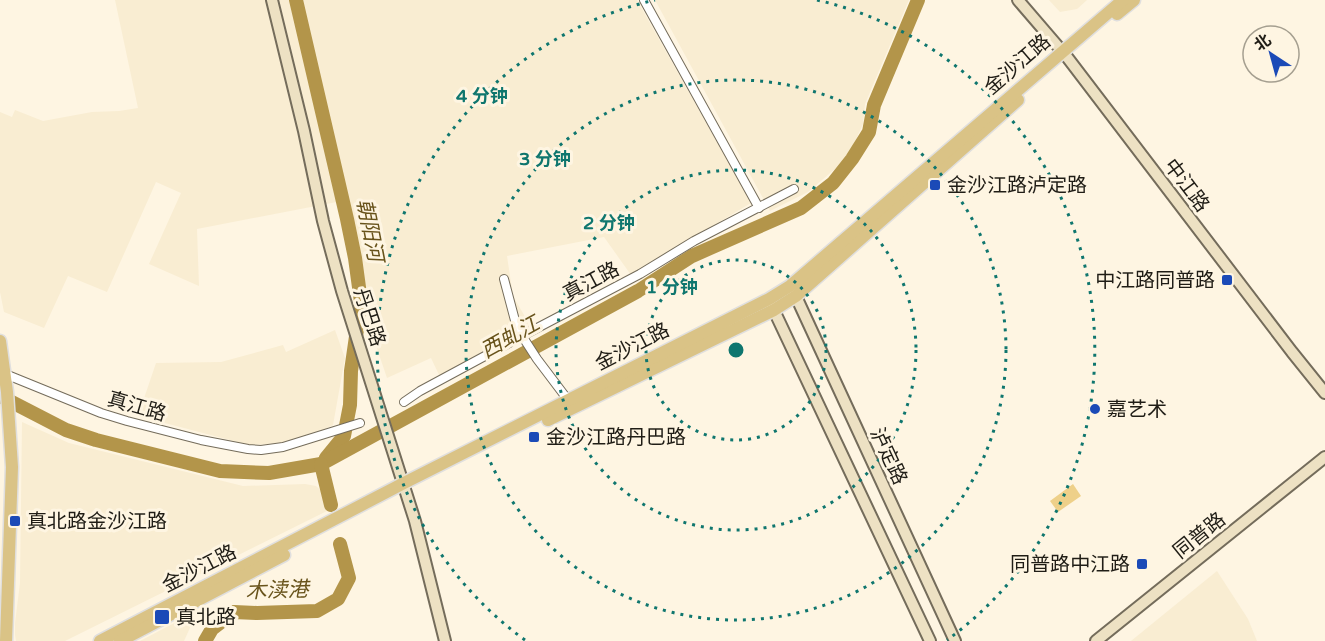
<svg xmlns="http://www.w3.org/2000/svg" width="1325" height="641" font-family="'Varela Round','Noto Sans SC',sans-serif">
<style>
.built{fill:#f9edd2}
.garden{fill:#eed089}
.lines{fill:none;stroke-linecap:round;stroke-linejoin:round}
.river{stroke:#b3954a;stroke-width:14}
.street-casing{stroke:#746c5b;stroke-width:10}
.secondary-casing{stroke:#746c5b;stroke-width:14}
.primary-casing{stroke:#e0dfde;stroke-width:15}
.street{stroke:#fff;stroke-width:8}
.secondary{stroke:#ede1c3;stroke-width:10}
.primary{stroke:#dac386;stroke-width:12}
.ring{fill:none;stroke:#0f766e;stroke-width:3;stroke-dasharray:3 6}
.poi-dot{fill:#1b4ab7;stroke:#fef5e2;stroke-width:2}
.labels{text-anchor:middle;stroke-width:6;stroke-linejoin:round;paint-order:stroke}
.street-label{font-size:20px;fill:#201d16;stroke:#fef5e2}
.poi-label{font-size:20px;fill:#201d16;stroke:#fef5e2;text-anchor:start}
.water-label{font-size:21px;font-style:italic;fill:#68531b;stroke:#fef5e2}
.centre{fill:#0f766e;stroke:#fef5e2;stroke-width:3}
.ring-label{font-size:18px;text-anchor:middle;font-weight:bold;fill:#0f766e;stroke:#fef5e2;stroke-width:6;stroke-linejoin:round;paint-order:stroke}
</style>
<rect width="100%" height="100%" fill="#fef5e2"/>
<g class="built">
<path d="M 115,0 L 637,0 L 751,203 L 631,275 L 604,237 L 507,256 L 513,296 L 531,327 L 440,377 L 431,358 L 387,378 L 369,325 L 370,306 L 347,200 L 197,229 L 199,286 L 149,264 L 181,193 L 156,182 L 107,292 L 68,276 L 44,328 L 4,312 L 0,292 L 0,112 L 12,117 L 15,110 L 43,121 L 92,112 L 119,111 L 138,108 Z"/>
<path d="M 655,0 L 909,0 L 865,104 L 863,124 L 853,146 L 836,168 L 808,192 L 770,211 Z"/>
<path d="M 1049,0 L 1087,0 L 1077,9 L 1060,12 Z"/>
<path d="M 335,330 L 345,358 L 333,425 L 319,432 L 283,443 L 249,445 L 138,416 L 156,363 L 221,362 L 283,345 L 286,352 Z"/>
<path d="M 22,422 L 69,443 L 243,486 L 305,484 L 316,486 L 325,494 L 329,510 L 65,641 L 16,641 L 15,635 L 15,623 L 20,583 Z"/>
<path d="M 1217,571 L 1248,619 L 1257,641 L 1131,641 Z"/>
<path d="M 198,610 L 184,641 L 140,641 L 199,610 Z"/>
</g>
<path class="garden" d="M 1073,484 L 1081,496 L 1058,512 L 1050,501 Z"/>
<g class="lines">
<g class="river">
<path d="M 296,0 L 347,219 L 355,258 L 361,302 L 351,371 L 350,405 L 344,436 L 326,458"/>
<path d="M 0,396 L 66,430 L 96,440 L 220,471 L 269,473 L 321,464 L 638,291 L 692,256 L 801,208 L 833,183 L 852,159 L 869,132 L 874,105 L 918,0"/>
<path d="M 321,464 L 331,505"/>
<path d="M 205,641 L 212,629 L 234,612 L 257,613 L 317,611 L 338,599 L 349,578 L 340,544"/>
</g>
<defs>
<g id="street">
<path d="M 644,0 L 759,208"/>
<path d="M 504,279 L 517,328 L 537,359 L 568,400"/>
<path d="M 5,374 L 101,413 L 127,421 L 201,440 L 248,449 L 261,450 L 283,447 L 360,423"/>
<path d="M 404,402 L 420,391 L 522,336 L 640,274 L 694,241 L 794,189"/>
</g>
<g id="secondary">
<path d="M 272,0 L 304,131 L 323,221 L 342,291 L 415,521 L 445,641"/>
<path d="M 1018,0 L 1067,57 L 1292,352 L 1325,393"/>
<path d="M 793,290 L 955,641"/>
<path d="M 770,302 L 930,641"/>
<path d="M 1096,641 L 1325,457"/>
</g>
<g id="primary">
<path d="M 1117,14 L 1134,0"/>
<path d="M 0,341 L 7,392 L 12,467 L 6,641"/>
<path d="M 548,420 L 774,310 L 796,296 L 1018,100"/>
<path d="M 100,641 L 404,483 L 769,299 L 790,286 L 1123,0"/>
<path d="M 120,641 L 284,555"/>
</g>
</defs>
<use href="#street" class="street-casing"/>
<use href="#secondary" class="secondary-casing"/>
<use href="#primary" class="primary-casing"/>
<use href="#street" class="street"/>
<use href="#secondary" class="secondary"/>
<use href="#primary" class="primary"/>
</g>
<g class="ring">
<circle cx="736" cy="350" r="90"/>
<circle cx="736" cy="350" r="180"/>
<circle cx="736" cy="350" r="270"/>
<path d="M525 640A359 359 0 0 1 655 0M817 0A359 359 0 0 1 947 640"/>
</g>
<g class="poi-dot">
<rect x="929" y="179" width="12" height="12" rx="3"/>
<rect x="1221" y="274" width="12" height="12" rx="3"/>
<circle cx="1095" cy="409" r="6"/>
<rect x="528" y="431" width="12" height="12" rx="3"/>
<rect x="9" y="515" width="12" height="12" rx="3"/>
<rect x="1136" y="558" width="12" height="12" rx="3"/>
<rect x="154" y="609" width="16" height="16" rx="3"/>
</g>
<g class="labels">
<g class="street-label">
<text transform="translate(1017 64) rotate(-41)" y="7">金沙江路</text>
<text transform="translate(1187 185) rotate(53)" y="7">中江路</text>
<text transform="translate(591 281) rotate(-28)" y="7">真江路</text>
<text transform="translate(370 317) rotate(72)" y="7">丹巴路</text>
<text transform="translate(632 346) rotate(-27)" y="7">金沙江路</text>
<text transform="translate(137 406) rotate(16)" y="7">真江路</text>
<text transform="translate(889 456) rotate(65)" y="7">泸定路</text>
<text transform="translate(1199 535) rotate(-39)" y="7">同普路</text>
<text transform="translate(199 568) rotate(-27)" y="7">金沙江路</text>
</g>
<g class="poi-label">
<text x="947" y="192">金沙江路泸定路</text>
<text x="1215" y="287" text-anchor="end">中江路同普路</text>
<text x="1107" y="416">嘉艺术</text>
<text x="546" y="444">金沙江路丹巴路</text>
<text x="27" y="528">真北路金沙江路</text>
<text x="1130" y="571" text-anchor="end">同普路中江路</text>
<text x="176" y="624">真北路</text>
</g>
<g class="water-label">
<text transform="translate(370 230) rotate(79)" y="7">朝阳河</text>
<text transform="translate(510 337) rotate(-29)" y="7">西虬江</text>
<text transform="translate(277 590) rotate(-2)" y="7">木渎港</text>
</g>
</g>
<circle cx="736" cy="350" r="9" class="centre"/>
<g class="ring-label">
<text x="482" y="102">4 分钟</text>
<text x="545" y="165">3 分钟</text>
<text x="609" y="229">2 分钟</text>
<text x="672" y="293">1 分钟</text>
</g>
<g transform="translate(1271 54) rotate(324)"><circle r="28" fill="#fef5e2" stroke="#a59f90" stroke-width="1.5"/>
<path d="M0-4.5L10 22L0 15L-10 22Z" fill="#1b4ab7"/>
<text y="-9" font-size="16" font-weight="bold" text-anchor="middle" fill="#201d16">北</text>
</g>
</svg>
